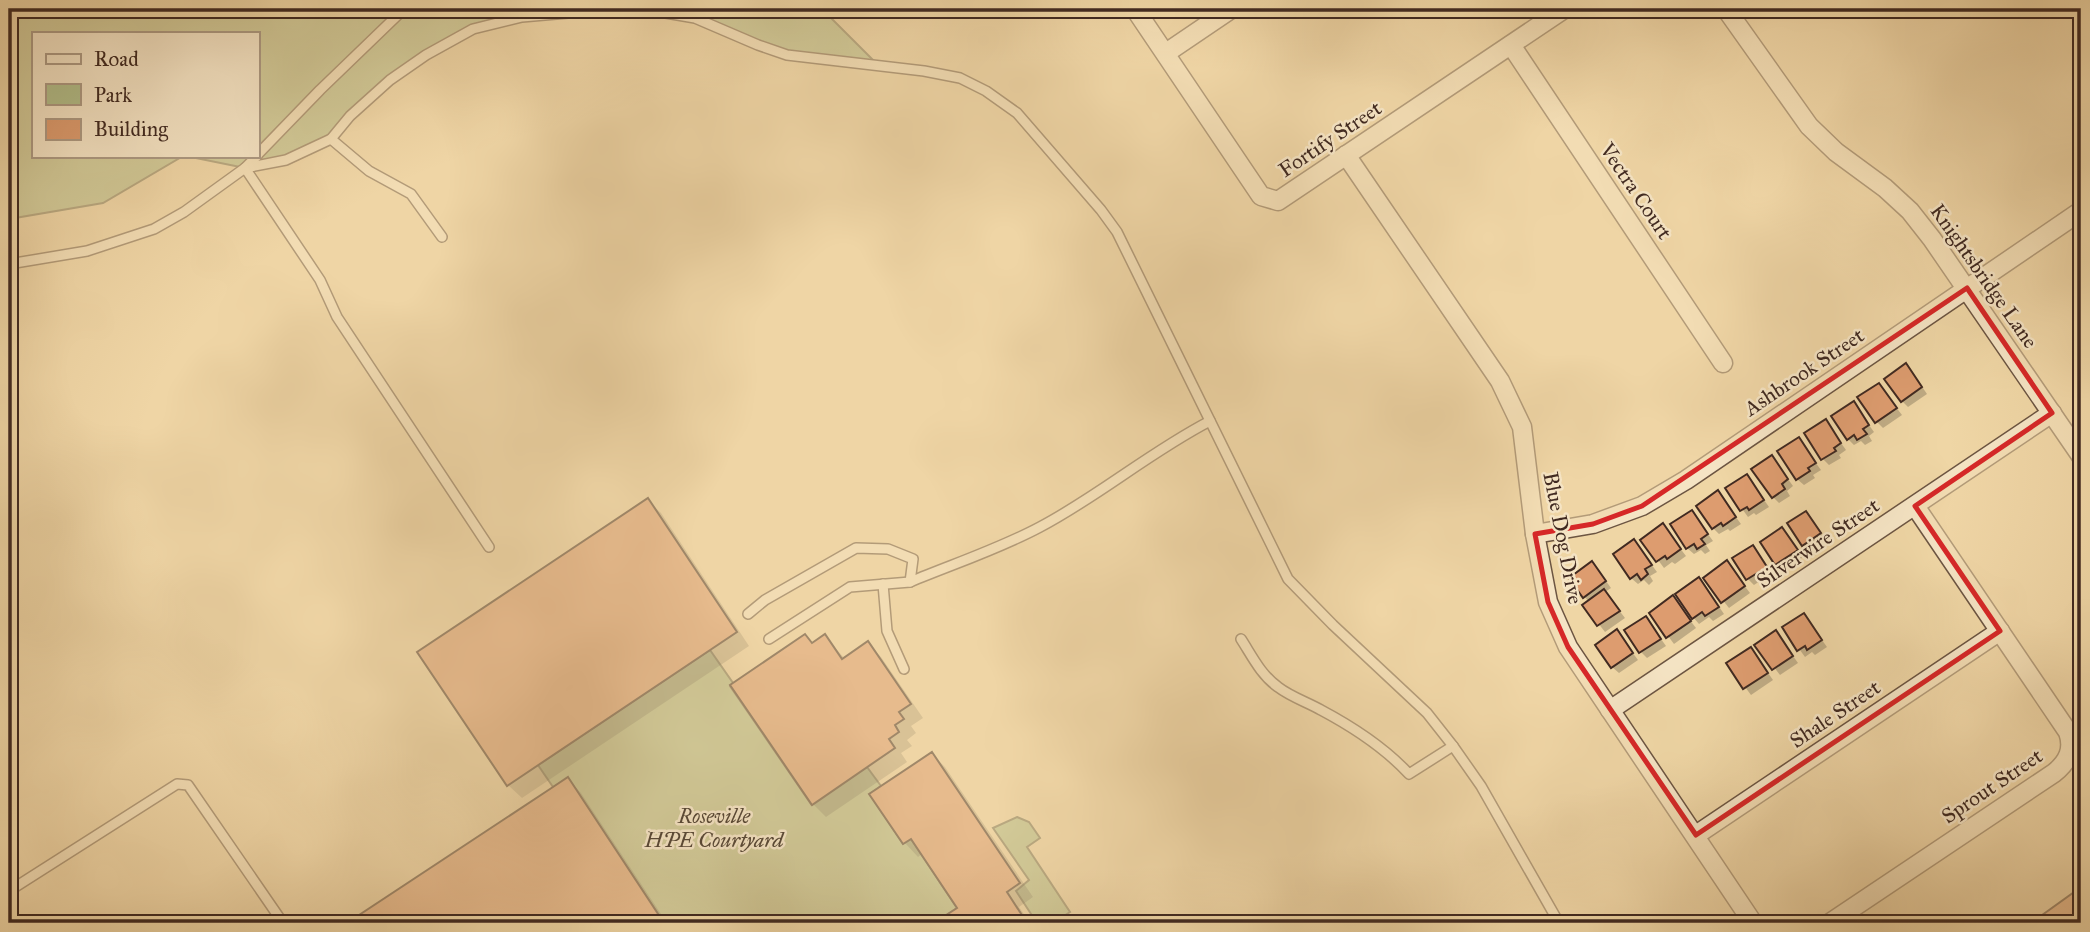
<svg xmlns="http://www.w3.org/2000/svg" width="2090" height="932" font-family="'IM FELL Great Primer',serif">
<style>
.green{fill:#b2bf8b;stroke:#7a7456;stroke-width:2}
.shadow{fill:#0003}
.building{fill:#dd9c6f;stroke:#412a21;stroke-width:2}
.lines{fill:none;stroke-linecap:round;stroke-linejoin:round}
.service-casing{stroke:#6c5542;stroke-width:12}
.minor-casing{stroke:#6c5542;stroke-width:21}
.service{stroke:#f5e4c4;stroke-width:9}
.minor{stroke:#f5e4c4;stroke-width:18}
.marked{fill:none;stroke:#d62828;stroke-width:5;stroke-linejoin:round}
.labels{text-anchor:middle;stroke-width:5;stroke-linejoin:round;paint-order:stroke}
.street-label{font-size:21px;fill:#412a21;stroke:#f5e4c4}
.park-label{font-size:21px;font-style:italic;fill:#584836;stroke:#f5e4c4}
</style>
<rect width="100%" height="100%" fill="#efd6a5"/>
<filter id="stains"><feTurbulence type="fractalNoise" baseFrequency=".00286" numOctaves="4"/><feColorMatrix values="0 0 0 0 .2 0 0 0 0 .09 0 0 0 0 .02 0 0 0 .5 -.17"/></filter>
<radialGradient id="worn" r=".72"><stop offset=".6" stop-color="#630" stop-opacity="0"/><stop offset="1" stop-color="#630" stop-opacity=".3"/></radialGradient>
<g class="green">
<path d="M 9,9 L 822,9 L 878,65 L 787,55 L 728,32 L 654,11 L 564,13 L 472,29 L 390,80 L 331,139 L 286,160 L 245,168 L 186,156 L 257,156 L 257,33 L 33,33 L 33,156 L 183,156 L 103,203 L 9,219 Z"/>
<path d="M 710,650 L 733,683 L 730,686 L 811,804 L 867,767 L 881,786 L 870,794 L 903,844 L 911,839 L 957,908 L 934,923 L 664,923 L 568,778 L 553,787 L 538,765 Z"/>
<path d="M 1017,817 L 1029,822 L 1040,838 L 1027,847 L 1070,912 L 1053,923 L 1037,923 L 1016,891 L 1029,880 L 993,828 Z"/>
</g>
<g class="shadow">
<path d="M 1912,372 L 1927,394 L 1908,407 L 1902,401 Z"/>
<path d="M 1879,385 L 1902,415 L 1883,428 L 1877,422 Z"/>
<path d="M 1853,403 L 1874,432 L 1869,436 L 1872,441 L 1865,445 L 1861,441 L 1854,445 L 1848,439 Z"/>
<path d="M 1826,422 L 1846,450 L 1839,455 L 1841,458 L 1829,465 L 1823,459 Z"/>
<path d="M 1798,439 L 1821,470 L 1813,475 L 1815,478 L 1804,485 L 1797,479 Z"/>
<path d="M 1772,457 L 1793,486 L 1787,491 L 1790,496 L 1779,503 L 1773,497 Z"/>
<path d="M 1747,476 L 1769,507 L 1756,515 L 1754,513 L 1748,517 L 1727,488 Z"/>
<path d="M 1718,493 L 1741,524 L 1730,531 L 1728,529 L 1719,534 L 1713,528 Z"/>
<path d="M 647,500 L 661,513 L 749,646 L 522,798 L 508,785 Z"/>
<path d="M 1692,512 L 1713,541 L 1706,545 L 1710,551 L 1705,554 L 1701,550 L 1694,554 L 1687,548 Z"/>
<path d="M 1806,513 L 1826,540 L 1810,551 L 1803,545 Z"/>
<path d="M 1663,526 L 1686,556 L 1675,564 L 1672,562 L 1664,568 L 1643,540 Z"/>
<path d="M 1782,529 L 1803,557 L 1783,571 L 1762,542 Z"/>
<path d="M 1634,541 L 1657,572 L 1650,576 L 1653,581 L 1649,585 L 1644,580 L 1638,584 L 1631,578 Z"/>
<path d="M 1753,547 L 1774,577 L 1769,581 L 1766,577 L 1754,585 L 1748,579 Z"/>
<path d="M 1727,563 L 1750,593 L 1729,608 L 1705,578 Z"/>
<path d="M 1598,570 L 1611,588 L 1605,592 L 1625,618 L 1605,632 L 1584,605 L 1589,602 L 1584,596 Z"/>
<path d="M 1705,586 L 1724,614 L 1713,621 L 1709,617 L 1699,624 L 1693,617 Z"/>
<path d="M 1673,598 L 1696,628 L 1674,644 L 1651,613 Z"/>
<path d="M 1804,615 L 1827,647 L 1815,655 L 1812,652 L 1805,657 L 1784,628 Z"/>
<path d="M 1646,618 L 1666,646 L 1647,658 L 1641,652 Z"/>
<path d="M 1617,632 L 1638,660 L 1619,673 L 1612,667 Z"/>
<path d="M 1776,632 L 1798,663 L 1780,675 L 1757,645 Z"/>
<path d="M 805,636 L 813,644 L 825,636 L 845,659 L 868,644 L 881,657 L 923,718 L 911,726 L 916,733 L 907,740 L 912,746 L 901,753 L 907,762 L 826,817 L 813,804 Z"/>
<path d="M 1751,649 L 1773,680 L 1751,695 L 1728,664 Z"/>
<path d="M 932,754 L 945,767 L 1033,897 L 1019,907 L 1030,923 L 937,923 L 960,908 L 923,853 L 918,857 L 905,843 L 872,794 Z"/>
<path d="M 568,779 L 581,793 L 667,923 L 350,923 Z"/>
</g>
<g class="building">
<path d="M 1906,363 L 1922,387 L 1901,402 L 1884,379 Z"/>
<path d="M 1879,383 L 1897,408 L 1875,423 L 1857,397 Z"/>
<path d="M 1854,401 L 1869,425 L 1863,429 L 1867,434 L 1857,440 L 1854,435 L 1847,440 L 1831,416 Z"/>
<path d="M 1826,419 L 1841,443 L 1834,448 L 1836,451 L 1821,460 L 1804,433 Z"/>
<path d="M 1799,437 L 1816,463 L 1808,468 L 1810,471 L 1796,480 L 1777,451 Z"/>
<path d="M 1772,455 L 1788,479 L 1782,484 L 1785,489 L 1772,498 L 1751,469 Z"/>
<path d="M 1747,474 L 1764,500 L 1749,510 L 1747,507 L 1740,511 L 1725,488 Z"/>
<path d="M 1718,490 L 1736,517 L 1723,526 L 1721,523 L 1712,529 L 1696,506 Z"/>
<path d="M 648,498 L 737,632 L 507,786 L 417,652 Z"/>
<path d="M 1692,510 L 1708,534 L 1701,539 L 1705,544 L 1697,549 L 1694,544 L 1686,549 L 1670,524 Z"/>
<path d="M 1806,511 L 1821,533 L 1802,546 L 1787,523 Z"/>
<path d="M 1663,523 L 1681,549 L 1667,559 L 1665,556 L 1656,562 L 1640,540 Z"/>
<path d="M 1782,527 L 1798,550 L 1775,565 L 1760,542 Z"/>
<path d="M 1634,539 L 1652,565 L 1645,569 L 1648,574 L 1641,580 L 1637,574 L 1630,579 L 1613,554 Z"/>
<path d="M 1753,545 L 1769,570 L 1761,575 L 1759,572 L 1746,580 L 1732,558 Z"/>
<path d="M 1727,560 L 1745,586 L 1721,603 L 1703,578 Z"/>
<path d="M 1592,561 L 1606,581 L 1583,598 L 1569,578 Z"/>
<path d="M 1699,577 L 1719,607 L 1705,616 L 1702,612 L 1692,619 L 1675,594 Z"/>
<path d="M 1604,589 L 1620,611 L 1597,626 L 1582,605 Z"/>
<path d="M 1673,595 L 1691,621 L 1666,638 L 1649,613 Z"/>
<path d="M 1804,613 L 1822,640 L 1807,650 L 1805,646 L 1797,651 L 1782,627 Z"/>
<path d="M 1646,616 L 1661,639 L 1639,653 L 1624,630 Z"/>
<path d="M 1617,629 L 1633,653 L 1611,668 L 1595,645 Z"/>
<path d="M 1776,630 L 1793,656 L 1772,670 L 1754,645 Z"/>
<path d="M 805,634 L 812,643 L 825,634 L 842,659 L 868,641 L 911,704 L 899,712 L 904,719 L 895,725 L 899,732 L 889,739 L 895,748 L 812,805 L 730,685 Z"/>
<path d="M 1751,647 L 1768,673 L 1743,689 L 1726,663 Z"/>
<path d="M 932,752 L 1020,883 L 1007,892 L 1027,923 L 934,923 L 957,908 L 911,839 L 903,844 L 869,794 Z"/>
<path d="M 568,777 L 664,923 L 347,923 L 553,787 Z"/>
<path d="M 2077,890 L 2081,897 L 2081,923 L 2041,923 L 2038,918 Z"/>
</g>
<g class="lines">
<defs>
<g id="service">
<path d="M 331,139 L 369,171 L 411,194 L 442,237"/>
<path d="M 257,155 L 320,90 L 404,9"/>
<path d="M 257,156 L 245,168 L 320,280 L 337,317 L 489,547"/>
<path d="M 9,264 L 87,251 L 154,229 L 184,212 L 245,168 L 286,160 L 331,139 L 350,116 L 390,80 L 426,55 L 473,29 L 522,17 L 614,9 L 654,11 L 695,18 L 758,45 L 787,55 L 924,71 L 960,78 L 986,91 L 1017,113 L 1101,210 L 1117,232 L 1288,579 L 1333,625 L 1427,713 L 1453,746 L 1481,786 L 1559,923"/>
<path d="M 883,584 L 887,631 L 904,669"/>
<path d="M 748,614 L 765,600 L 856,548 L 888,549 L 913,559 L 910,582 C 953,564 999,549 1040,527 C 1099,496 1150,452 1210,421"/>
<path d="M 769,639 L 850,587 L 910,582"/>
<path d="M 1241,639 C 1252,656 1261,675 1278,687 C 1291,697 1307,702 1321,710 C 1353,727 1385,748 1409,774 L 1453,746"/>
<path d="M 9,891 L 177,784 L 188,785 L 283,923"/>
</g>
<g id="minor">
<path d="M 1135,9 L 1261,196 L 1278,201 L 1564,9"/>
<path d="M 1726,9 L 1809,126 L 1836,152 L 1885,188 L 1910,211 L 1932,239 L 2081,456"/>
<path d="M 1511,45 L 1723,363"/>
<path d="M 1166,53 L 1231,9"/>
<path d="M 1346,155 L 1500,381 L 1522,427 L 1535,534 L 1548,602 L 1568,647 L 1753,923"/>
<path d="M 1535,534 L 1593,524 L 1642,506 L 1686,480 L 2081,211"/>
<path d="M 1610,710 L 2052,413"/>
<path d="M 1696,835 L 2000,631"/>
<path d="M 1830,923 L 2054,773 C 2068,762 2074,749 2068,732 L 1915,506"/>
</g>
</defs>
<use href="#service" class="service-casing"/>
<use href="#minor" class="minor-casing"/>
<use href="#service" class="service"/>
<use href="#minor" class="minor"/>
</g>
<path d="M0 0H2090V932H0ZM 1967,288 L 2052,413 L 1915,506 L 2000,631 L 1696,835 L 1568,647 L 1548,602 L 1535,534 L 1593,524 L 1642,506 Z" fill="#efd6a5" fill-opacity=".55" fill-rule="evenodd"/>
<path class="marked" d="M 1967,288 L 2052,413 L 1915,506 L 2000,631 L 1696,835 L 1568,647 L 1548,602 L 1535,534 L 1593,524 L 1642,506 Z"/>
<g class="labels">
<g class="street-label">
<text transform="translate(1330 139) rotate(-34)" y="7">Fortify Street</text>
<text transform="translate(1636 191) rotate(56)" y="7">Vectra Court</text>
<text transform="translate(1984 276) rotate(55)" y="7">Knightsbridge Lane</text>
<text transform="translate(1804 372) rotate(-34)" y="7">Ashbrook Street</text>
<text transform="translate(1563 538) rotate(79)" y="7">Blue Dog Drive</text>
<text transform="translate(1818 543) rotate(-34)" y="7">Silverwire Street</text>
<text transform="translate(1835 714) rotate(-34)" y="7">Shale Street</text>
<text transform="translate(1992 786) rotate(-34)" y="7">Sprout Street</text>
</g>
<g class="park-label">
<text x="714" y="823">Roseville<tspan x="714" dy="24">HPE Courtyard</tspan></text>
</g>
</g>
<rect width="2090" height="932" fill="none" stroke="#efd6a5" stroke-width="35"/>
<rect x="10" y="10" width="2069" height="911" fill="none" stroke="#412a21" stroke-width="3.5"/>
<rect x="18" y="18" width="2055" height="897" fill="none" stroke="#412a21" stroke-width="2"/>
<rect x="32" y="32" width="228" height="126" fill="#f5e4c4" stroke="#ad9a83" stroke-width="2"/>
<rect x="46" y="54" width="35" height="10" fill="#f5e4c4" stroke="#ad9a83" stroke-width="2"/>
<text x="94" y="66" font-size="21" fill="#412a21">Road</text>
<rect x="46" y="84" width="35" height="21" fill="#b2bf8b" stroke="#ad9a83" stroke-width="2"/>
<text x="94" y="102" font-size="21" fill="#412a21">Park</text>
<rect x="46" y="119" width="35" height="21" fill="#dd9c6f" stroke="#ad9a83" stroke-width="2"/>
<text x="94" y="136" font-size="21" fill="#412a21">Building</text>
<rect width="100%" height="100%" filter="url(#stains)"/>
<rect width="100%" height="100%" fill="url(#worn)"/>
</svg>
